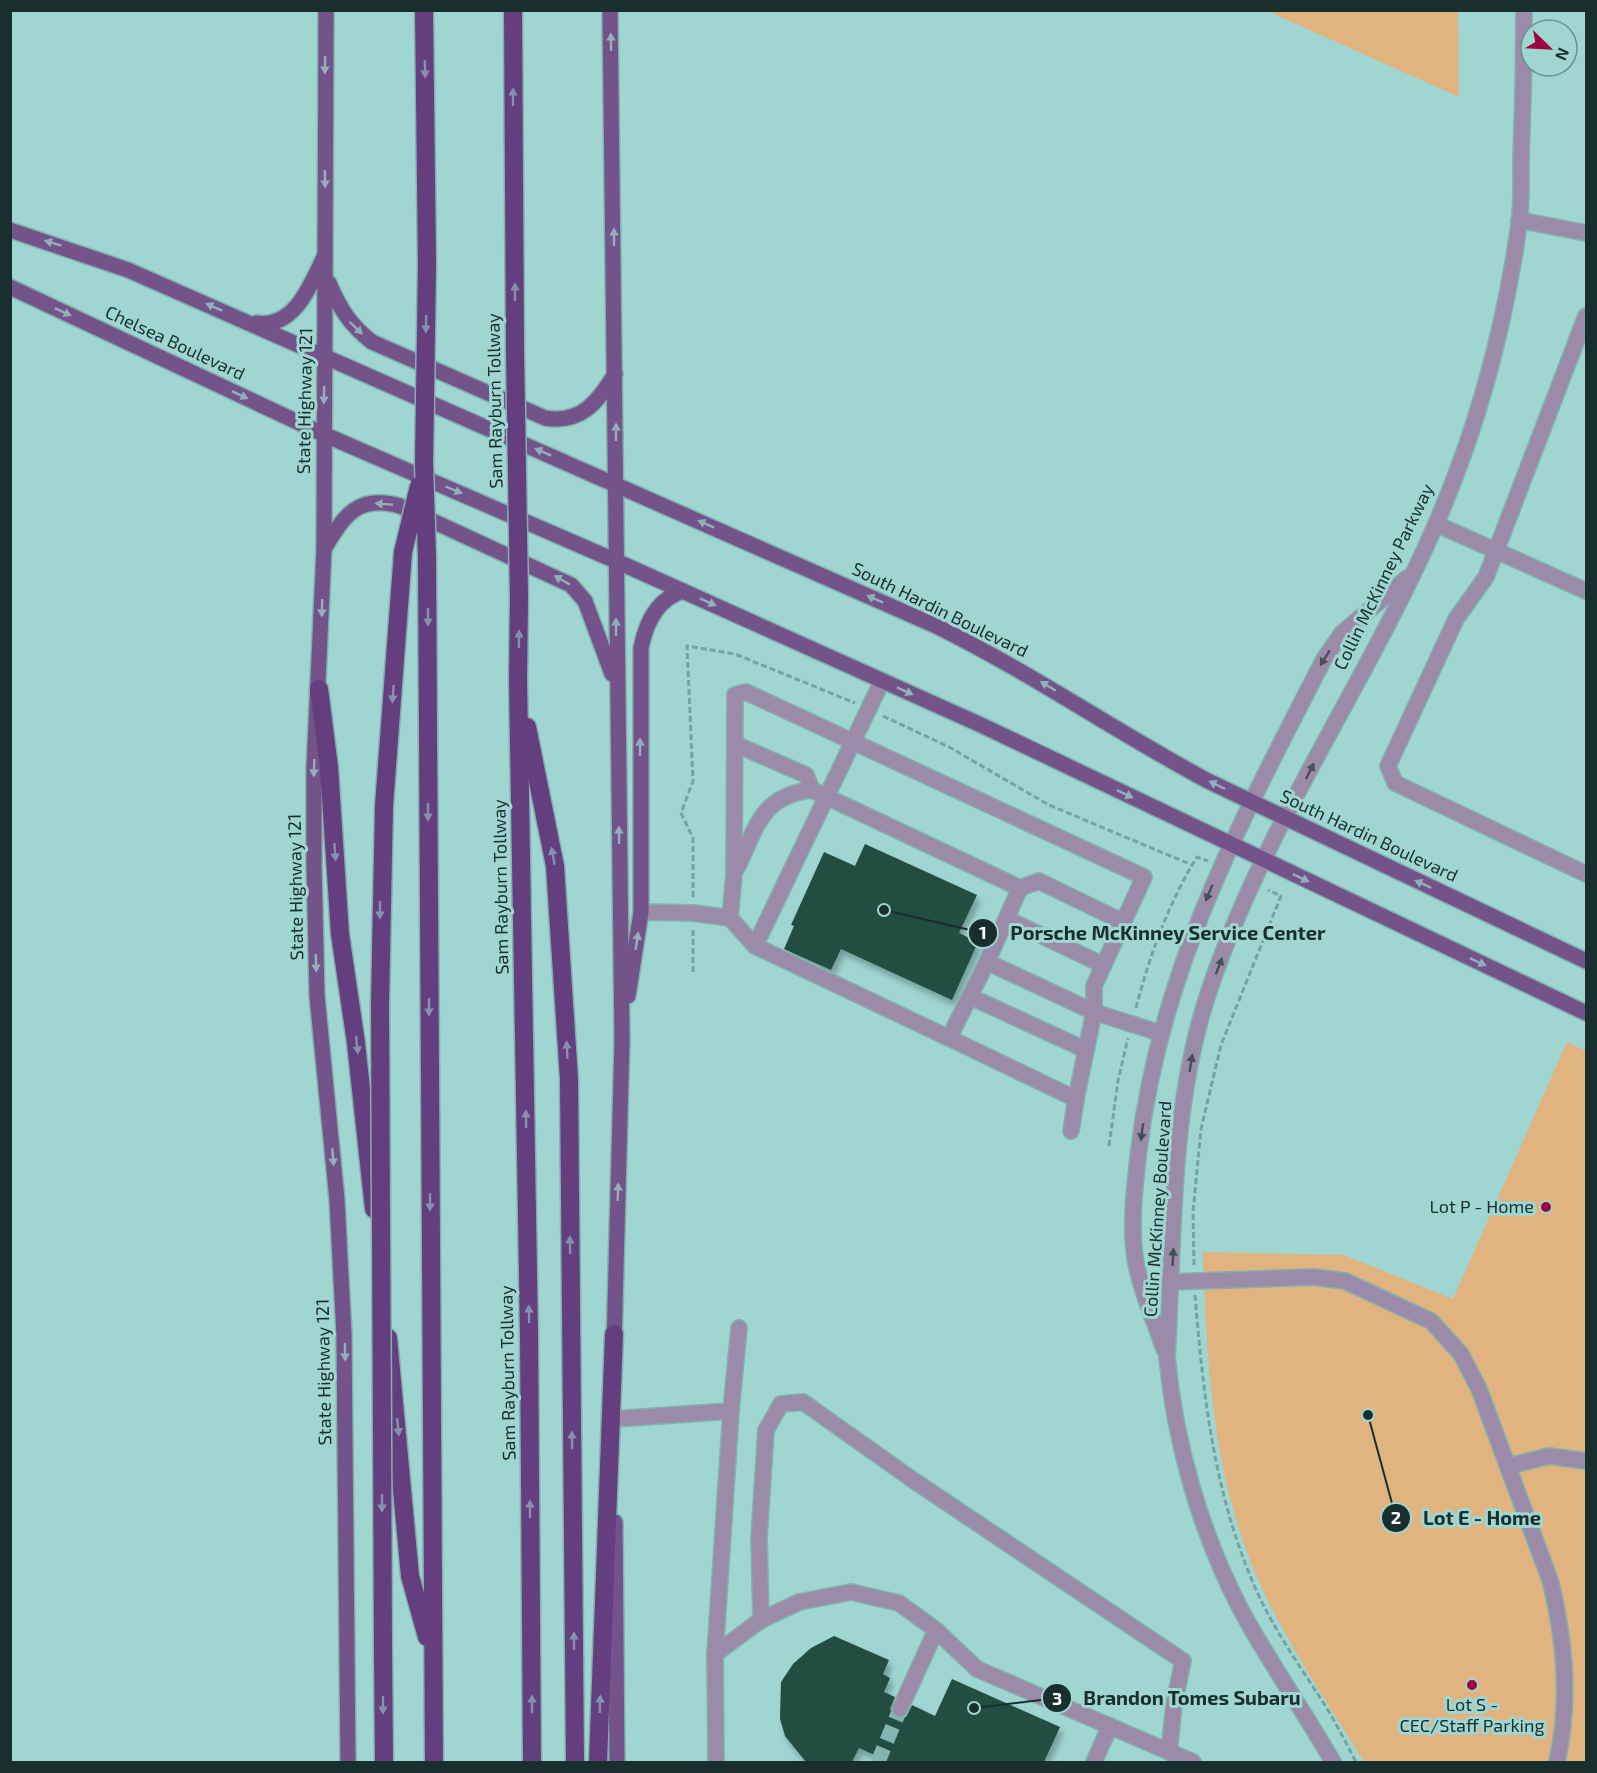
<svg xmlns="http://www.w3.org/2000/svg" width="1597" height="1773" font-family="'Exo 2',sans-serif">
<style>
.green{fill:#e1b37f}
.building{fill:#214e40;filter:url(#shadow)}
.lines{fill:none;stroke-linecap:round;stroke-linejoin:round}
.minor-tunnel{stroke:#85b5b1;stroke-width:15;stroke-dasharray:15 8;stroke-linecap:butt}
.minor-casing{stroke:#82b1ae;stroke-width:18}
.major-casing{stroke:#82b1ae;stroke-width:18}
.highway-casing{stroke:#82b1ae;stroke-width:21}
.path{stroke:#77a39f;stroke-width:3;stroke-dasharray:6 3;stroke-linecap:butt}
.minor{stroke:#9b8aa8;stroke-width:15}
.major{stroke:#735389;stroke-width:15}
.highway{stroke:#643e7e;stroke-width:18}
.highway-bridge-casing{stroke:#82b1ae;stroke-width:21;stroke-linecap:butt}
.highway-bridge{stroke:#643e7e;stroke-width:18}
.oneway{fill:#92afbc}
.oneway2{fill:#8592ac}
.oneway3{fill:#464f58}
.poi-dot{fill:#a0023e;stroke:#a0d6d2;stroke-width:2}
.labels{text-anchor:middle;stroke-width:6;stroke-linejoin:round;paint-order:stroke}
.street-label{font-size:18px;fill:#192f2d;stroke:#a0d6d2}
.poi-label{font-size:18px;fill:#192f2d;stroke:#a0d6d2;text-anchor:end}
.leader{fill:none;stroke:#192f2d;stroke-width:2}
.callout-dot{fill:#192f2d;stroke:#a0d6d2;stroke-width:2}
.mark-label{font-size:18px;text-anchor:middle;font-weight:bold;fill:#fff}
.callout-label{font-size:20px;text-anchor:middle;font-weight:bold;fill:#192f2d;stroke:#a0d6d2;stroke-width:6;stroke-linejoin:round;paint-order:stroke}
</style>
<defs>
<filter id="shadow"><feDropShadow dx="3.5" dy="6" stdDeviation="3" flood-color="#0004"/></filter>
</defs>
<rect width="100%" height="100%" fill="#a0d6d2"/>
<g class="green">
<path d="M 1267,11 L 1458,11 L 1459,97 Z"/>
<path d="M 1567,1042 L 1586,1051 L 1586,1762 L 1364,1762 C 1320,1690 1267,1616 1241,1535 C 1211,1443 1206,1348 1203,1252 L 1344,1255 L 1453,1299 Z"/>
</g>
<g class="building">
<path d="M 865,844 L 977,895 L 959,933 L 978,942 L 952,1000 L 841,949 L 831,970 L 784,949 L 794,926 L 791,925 L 824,852 L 855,866 Z"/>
<path d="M 834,1636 L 889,1660 L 883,1674 L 890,1678 L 884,1692 L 895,1697 L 890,1709 L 897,1718 L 906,1717 L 912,1705 L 935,1716 L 952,1679 L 1060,1727 L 1044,1762 L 890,1762 L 859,1748 L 852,1762 L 806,1762 L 785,1736 L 780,1719 L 781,1682 L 793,1664 L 811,1648 Z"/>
</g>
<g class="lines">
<path class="minor-tunnel" d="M 878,1762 L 900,1709"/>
<defs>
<g id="minor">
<path d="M 1519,220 L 1586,233"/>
<path d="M 1586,316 L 1486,577 L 1456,619 L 1388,766 L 1395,783 L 1586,874"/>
<path d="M 1436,524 L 1586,591"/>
<path d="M 735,744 L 806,775 L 812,790 L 1020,888 L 987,962 L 1094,1012 L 1160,1033"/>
<path d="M 737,868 C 756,829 761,795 812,790"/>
<path d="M 1020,888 L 1039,881 L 1123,922"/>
<path d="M 641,912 L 693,913 L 730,918 L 755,946 L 882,681"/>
<path d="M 730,918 L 734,874 L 735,695 L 746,692 L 1144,877 L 1094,986 L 1094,1012 L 1076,1099 L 949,1038 L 987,962"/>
<path d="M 1007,919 L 1103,965"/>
<path d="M 755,946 L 949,1038"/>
<path d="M 971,997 L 1086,1050"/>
<path d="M 1071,1131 L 1076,1099"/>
<path d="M 1141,1283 L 1314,1277 L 1345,1281 L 1431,1321 L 1461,1354 L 1479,1389 L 1550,1580 C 1565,1639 1570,1703 1557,1762"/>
<path d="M 1164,1349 C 1154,1319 1140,1289 1135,1258 C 1130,1223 1135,1184 1139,1149 C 1161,967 1242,819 1324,659 L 1342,633 L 1407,578"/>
<path d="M 614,1419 L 731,1411 L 739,1328"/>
<path d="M 1509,1466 L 1549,1456 L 1586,1461"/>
<path d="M 761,1620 L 759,1538 L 766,1430 L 781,1404 L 803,1402 L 913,1480 L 1183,1661 L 1174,1704 L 1169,1752"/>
<path d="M 715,1654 L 761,1620 L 799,1602 L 851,1592 L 899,1603 L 936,1630 L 977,1669 L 1193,1762"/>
<path d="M 900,1709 L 936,1630"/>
<path d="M 716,1762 L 715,1654 L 731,1411"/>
<path d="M 1094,1762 L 1110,1726"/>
<path d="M 1333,1762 C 1304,1711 1269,1662 1241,1610 C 1201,1533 1175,1444 1167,1357 C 1174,1237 1170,1107 1209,991 C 1264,827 1367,683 1436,524 C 1477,429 1505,326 1519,224 C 1522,203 1521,181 1521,160 C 1523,110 1524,60 1524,10"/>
</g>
<g id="major">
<path d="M 326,10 L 324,549 L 314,768 L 314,863 L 317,996 L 337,1200 L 344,1335 L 348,1762"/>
<path d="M 610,10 L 622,1041 L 614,1345"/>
<path d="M 10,230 L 128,270 L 936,626 C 1030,672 1116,732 1208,781 L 1586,961"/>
<path d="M 329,283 C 340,309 350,325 372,342 L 545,418 C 581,424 598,402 615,374"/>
<path d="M 10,287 L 323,434 L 616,561 L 981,725 L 1586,1013"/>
<path d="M 256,323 C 295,329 311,284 325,255"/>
<path d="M 324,549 C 344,516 357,494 400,506 L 571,585 L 585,601 L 612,674"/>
<path d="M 628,996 L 641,912 L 641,648 C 646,622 657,599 683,591"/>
<path d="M 615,1522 L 617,1762"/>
</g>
<g id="highway">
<path d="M 424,10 L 427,265"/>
<path d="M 513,10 L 515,350"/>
<path d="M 427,558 L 434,1762"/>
<path d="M 519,597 L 518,680 L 529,1334 L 532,1762"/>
<path d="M 319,689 L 329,767 L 340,934 L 356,1043 L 374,1209"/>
<path d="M 527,727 L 555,866 L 569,1079 L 575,1762"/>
<path d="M 380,1003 L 384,806 L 403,552"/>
<path d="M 388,1338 L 410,1576 L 427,1637"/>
<path d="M 383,1647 L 384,1762"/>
<path d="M 598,1762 L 614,1334"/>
</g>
</defs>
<use href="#minor" class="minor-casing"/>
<use href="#major" class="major-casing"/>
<use href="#highway" class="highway-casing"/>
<g class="path">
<path d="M 883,716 L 949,747 L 1049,805 L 1192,865 L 1197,857 L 1208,861"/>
<path d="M 693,897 L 693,838 L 681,813 L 693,781 L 687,646 L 735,654 L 855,703"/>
<path d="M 693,972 L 693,927"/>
<path d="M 1136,1008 C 1149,958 1166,910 1192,865"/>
<path d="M 1109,1146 L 1118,1081 L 1128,1038"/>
<path d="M 1194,1265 L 1193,1212 L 1201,1129 L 1221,1045 L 1281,896 L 1268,890"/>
<path d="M 1195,1295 C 1203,1394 1214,1493 1254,1585 C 1271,1625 1297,1662 1321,1699 C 1334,1719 1345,1741 1356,1762"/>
</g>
<use href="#minor" class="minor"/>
<use href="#major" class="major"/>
<use href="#highway" class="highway"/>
<defs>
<g id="highway-bridge">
<path d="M 427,265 L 424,463 L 427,558"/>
<path d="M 515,350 L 519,597"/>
<path d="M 403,552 L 419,486"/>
<path d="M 380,1003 L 383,1647"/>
</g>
</defs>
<use href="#highway-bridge" class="highway-bridge-casing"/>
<use href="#highway-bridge" class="highway-bridge"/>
</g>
<defs><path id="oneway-solid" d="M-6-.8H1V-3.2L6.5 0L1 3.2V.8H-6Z" transform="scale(1.5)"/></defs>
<g class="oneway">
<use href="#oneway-solid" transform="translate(611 42) rotate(-91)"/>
<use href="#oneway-solid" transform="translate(325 65) rotate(91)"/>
<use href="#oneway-solid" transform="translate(325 179) rotate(89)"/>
<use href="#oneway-solid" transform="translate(614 237) rotate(-90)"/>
<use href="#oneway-solid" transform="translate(53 243) rotate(-163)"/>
<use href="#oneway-solid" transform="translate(214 307) rotate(-156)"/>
<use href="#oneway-solid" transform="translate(63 312) rotate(25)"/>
<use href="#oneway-solid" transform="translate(356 328) rotate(44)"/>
<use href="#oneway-solid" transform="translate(240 395) rotate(25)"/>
<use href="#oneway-solid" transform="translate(324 395) rotate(91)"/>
<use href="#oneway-solid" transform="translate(616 432) rotate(-90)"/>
<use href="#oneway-solid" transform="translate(543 452) rotate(-156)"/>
<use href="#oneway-solid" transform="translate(454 490) rotate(23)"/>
<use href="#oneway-solid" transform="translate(384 504) rotate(-176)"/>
<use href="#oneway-solid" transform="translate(706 524) rotate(-156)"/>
<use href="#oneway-solid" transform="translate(562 580) rotate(-150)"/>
<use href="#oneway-solid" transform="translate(875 599) rotate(-156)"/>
<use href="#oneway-solid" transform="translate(708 602) rotate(24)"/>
<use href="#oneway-solid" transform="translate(322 608) rotate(92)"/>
<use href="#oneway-solid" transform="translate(616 627) rotate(-90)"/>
<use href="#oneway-solid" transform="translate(1048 686) rotate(-149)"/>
<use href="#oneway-solid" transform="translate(905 691) rotate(24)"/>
<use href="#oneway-solid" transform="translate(640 747) rotate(-90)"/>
<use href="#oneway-solid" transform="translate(314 768) rotate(92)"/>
<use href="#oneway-solid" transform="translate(1217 785) rotate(-154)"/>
<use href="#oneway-solid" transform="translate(1125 794) rotate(26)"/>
<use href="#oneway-solid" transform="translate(619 835) rotate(-91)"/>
<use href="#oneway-solid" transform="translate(1301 878) rotate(25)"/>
<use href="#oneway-solid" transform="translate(1423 884) rotate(-155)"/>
<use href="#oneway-solid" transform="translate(637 941) rotate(-81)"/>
<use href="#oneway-solid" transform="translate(1478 962) rotate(25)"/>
<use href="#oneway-solid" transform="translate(316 963) rotate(88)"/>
<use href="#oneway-solid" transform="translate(333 1157) rotate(85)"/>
<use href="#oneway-solid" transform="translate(618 1192) rotate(-88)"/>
<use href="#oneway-solid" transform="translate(345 1352) rotate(89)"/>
</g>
<g class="oneway2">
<use href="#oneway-solid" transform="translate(425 69) rotate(89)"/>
<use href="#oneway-solid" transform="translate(513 97) rotate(-90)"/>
<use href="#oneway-solid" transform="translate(515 292) rotate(-90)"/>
<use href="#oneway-solid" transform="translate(426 324) rotate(91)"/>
<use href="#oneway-solid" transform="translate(428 617) rotate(90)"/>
<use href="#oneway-solid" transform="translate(519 639) rotate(-89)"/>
<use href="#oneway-solid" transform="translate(393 694) rotate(94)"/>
<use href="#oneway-solid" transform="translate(428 812) rotate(90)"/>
<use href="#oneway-solid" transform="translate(335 852) rotate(86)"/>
<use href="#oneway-solid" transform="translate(553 856) rotate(-101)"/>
<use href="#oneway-solid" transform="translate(380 910) rotate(91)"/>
<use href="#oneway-solid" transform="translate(429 1007) rotate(90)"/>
<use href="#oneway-solid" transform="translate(357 1045) rotate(83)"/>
<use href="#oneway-solid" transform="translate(567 1050) rotate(-93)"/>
<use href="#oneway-solid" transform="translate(526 1119) rotate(-91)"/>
<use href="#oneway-solid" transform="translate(430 1202) rotate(90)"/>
<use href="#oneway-solid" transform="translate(570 1245) rotate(-91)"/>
<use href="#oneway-solid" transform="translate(529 1314) rotate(-91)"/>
<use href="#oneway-solid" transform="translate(398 1427) rotate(84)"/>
<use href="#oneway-solid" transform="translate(572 1440) rotate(-91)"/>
<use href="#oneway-solid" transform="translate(382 1503) rotate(90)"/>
<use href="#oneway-solid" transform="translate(530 1509) rotate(-90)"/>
<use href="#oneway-solid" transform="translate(574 1641) rotate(-90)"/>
<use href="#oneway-solid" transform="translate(532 1704) rotate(-90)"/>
<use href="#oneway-solid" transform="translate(600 1704) rotate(-88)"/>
<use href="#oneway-solid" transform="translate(383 1705) rotate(90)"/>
</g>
<g class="oneway3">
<use href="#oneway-solid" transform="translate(1325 658) rotate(122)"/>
<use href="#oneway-solid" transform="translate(1310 771) rotate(-63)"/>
<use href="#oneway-solid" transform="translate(1209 893) rotate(113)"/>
<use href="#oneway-solid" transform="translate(1219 966) rotate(-69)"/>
<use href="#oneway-solid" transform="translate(1191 1063) rotate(-81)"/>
<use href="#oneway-solid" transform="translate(1142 1132) rotate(98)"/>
<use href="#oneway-solid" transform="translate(1173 1257) rotate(-87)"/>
</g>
<g class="poi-dot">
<circle cx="1546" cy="1207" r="6"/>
<circle cx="1472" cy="1685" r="6"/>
</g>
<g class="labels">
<g class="street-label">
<text transform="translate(175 343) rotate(25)" y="6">Chelsea Boulevard</text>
<text transform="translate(305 401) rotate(-89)" y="6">State Highway 121</text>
<text transform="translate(495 401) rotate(-91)" y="6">Sam Rayburn Tollway</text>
<text transform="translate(1384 577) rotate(-64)" y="6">Collin McKinney Parkway</text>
<text transform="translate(940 610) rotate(26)" y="6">South Hardin Boulevard</text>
<text transform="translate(1369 836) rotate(25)" y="6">South Hardin Boulevard</text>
<text transform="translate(296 887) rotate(-91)" y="6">State Highway 121</text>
<text transform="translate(501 887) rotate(-91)" y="6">Sam Rayburn Tollway</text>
<text transform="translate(1158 1209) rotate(-86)" y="6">Collin McKinney Boulevard</text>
<text transform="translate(324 1372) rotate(-91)" y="6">State Highway 121</text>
<text transform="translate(508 1373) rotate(-91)" y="6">Sam Rayburn Tollway</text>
</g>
<g class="poi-label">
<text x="1534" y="1213">Lot P - Home</text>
<text x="1472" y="1711" text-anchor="middle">Lot S -<tspan x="1472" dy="21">CEC/Staff Parking</tspan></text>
</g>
</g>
<path class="leader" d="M884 910L983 933M1368 1415L1396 1518M974 1708L1057 1698"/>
<g class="callout-dot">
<circle cx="884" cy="910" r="6"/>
<circle cx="1368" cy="1415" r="6"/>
<circle cx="974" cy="1708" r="6"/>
<circle cx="983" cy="933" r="15"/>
<circle cx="1396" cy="1518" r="15"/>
<circle cx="1057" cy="1698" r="15"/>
</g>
<g class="mark-label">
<text x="983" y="939">1</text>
<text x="1396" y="1524">2</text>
<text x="1057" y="1705">3</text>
</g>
<g class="callout-label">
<text x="1168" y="940">Porsche McKinney Service Center</text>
<text x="1482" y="1525">Lot E - Home</text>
<text x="1192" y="1705">Brandon Tomes Subaru</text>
</g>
<rect width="1597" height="1773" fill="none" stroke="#192f2d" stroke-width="24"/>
<g transform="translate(1549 48) rotate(114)"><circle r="28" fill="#a0d6d2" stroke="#6a9390" stroke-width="1.5"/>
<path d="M0-4.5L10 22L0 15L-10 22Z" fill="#a0023e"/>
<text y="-9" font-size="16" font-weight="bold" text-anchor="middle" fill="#192f2d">N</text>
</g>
</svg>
